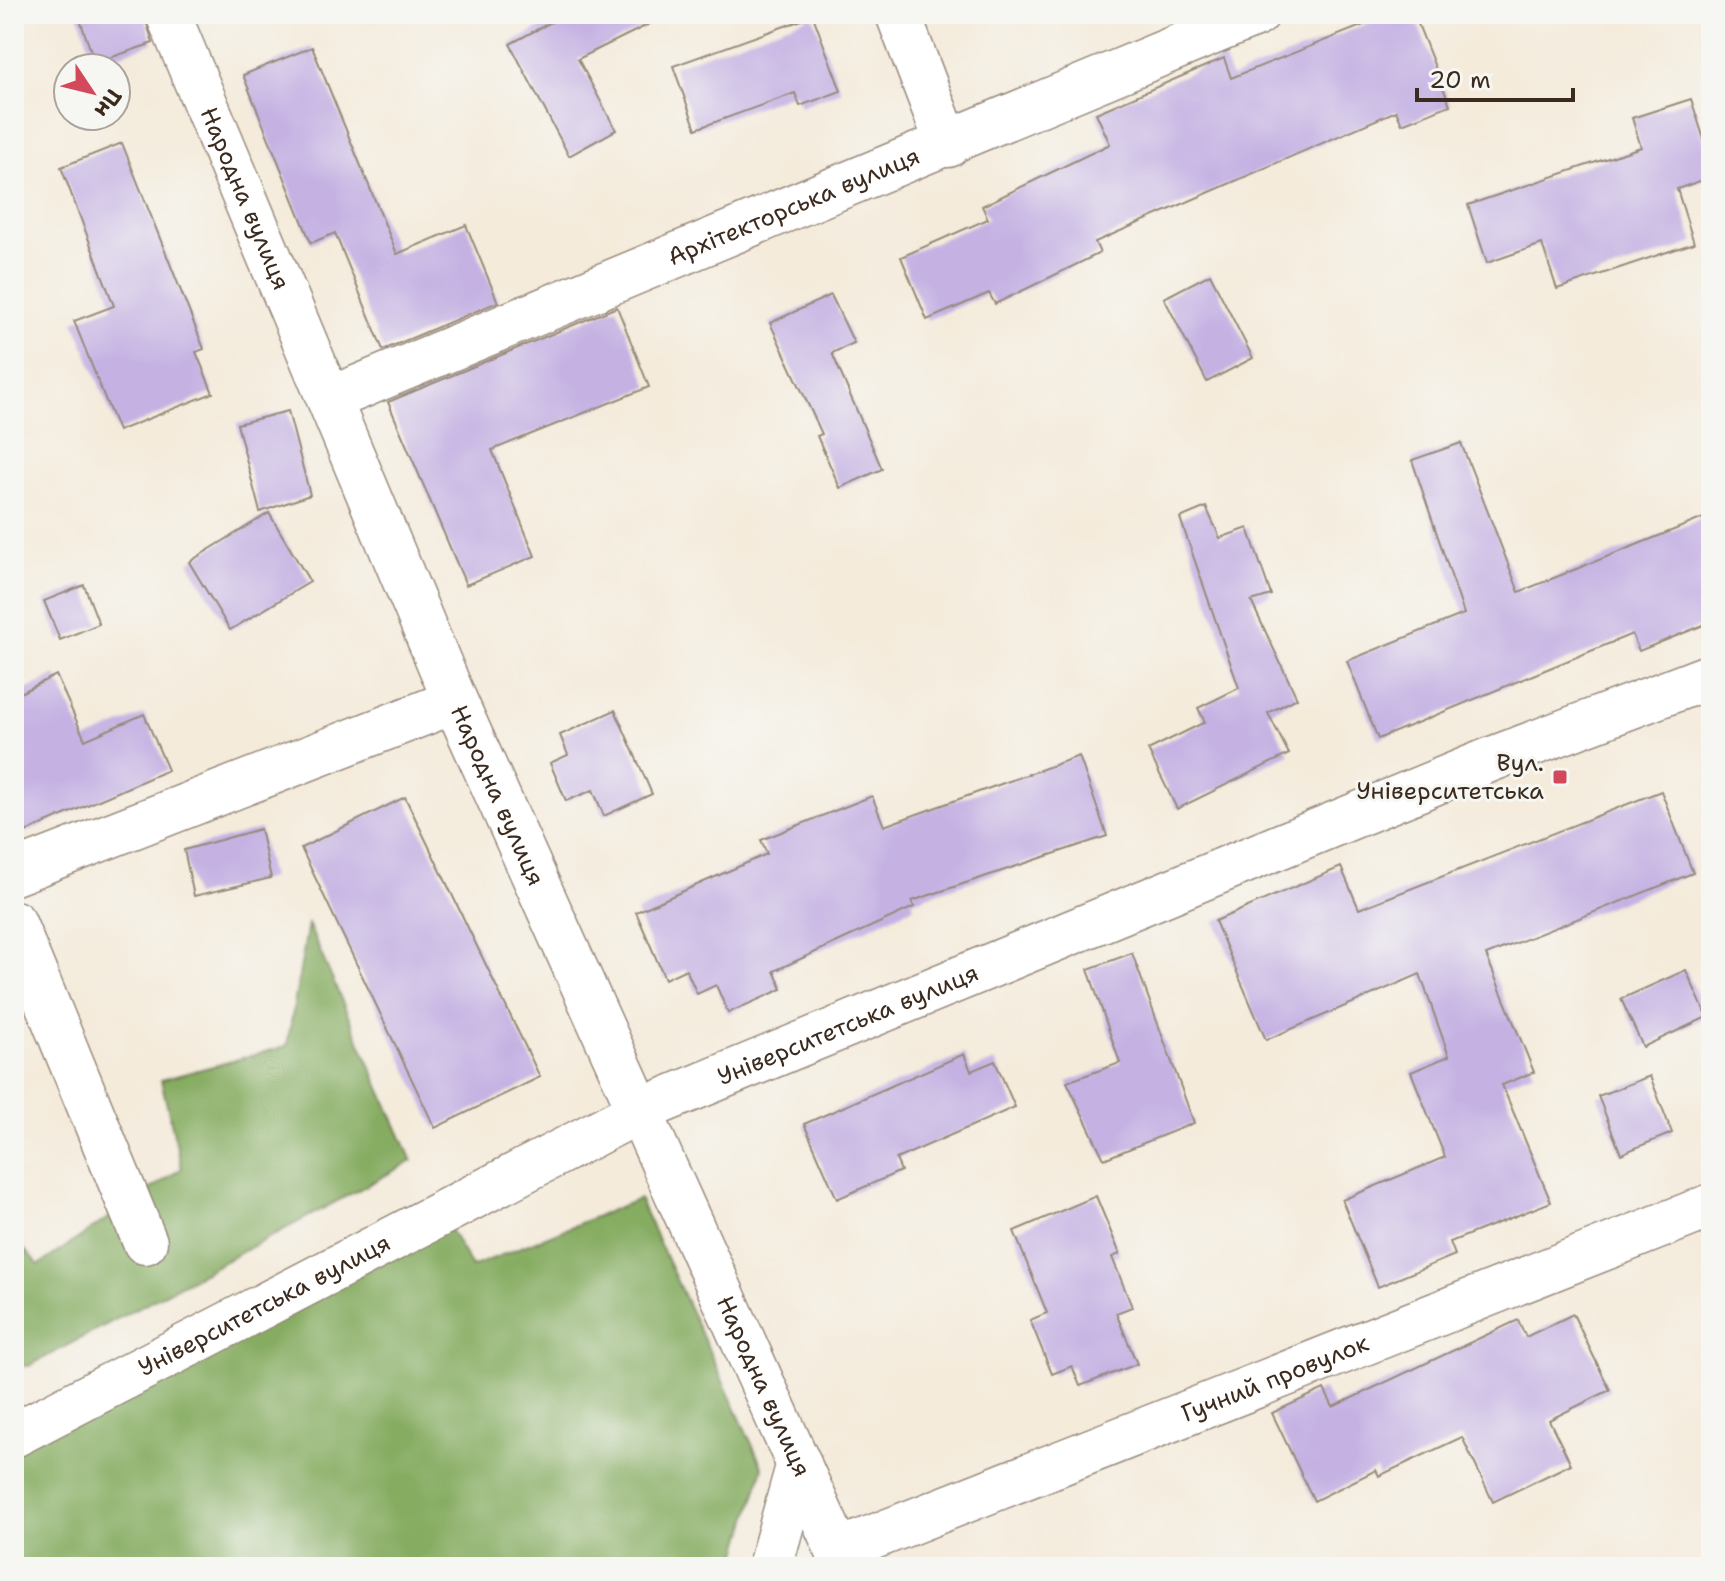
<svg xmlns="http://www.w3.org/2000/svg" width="1725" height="1581" font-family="'Shantell Sans',sans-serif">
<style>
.forest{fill:#85ac61;stroke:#606b40;stroke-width:2}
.building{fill:#c5b2e3}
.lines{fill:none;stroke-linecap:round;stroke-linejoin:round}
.minor-casing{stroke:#988a7c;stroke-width:47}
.minor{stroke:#fff;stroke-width:44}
.poi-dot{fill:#d1495b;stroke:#f6f6f2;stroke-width:3}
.labels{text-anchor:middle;stroke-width:6;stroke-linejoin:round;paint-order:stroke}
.street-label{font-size:24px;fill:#3b2a1e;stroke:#f6f6f2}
.poi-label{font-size:24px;fill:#3b2a1e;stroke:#f6f6f2;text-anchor:end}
</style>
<rect width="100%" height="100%" fill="#f6f6f2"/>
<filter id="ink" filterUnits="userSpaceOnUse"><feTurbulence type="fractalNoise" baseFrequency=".0125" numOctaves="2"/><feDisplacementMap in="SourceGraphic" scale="16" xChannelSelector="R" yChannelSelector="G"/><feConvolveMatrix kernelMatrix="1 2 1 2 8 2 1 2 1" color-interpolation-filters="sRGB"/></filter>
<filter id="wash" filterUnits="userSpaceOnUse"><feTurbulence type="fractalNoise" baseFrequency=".006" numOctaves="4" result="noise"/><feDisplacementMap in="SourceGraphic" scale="32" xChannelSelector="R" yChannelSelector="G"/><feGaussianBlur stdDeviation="1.8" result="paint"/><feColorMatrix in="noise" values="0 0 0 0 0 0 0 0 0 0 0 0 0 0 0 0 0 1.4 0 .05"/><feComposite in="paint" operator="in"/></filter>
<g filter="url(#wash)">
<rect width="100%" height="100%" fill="#f4ebdb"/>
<g class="forest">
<path d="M 308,924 L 412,1161 L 29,1366 L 14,1365 L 14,1239 L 39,1265 L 182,1168 L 161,1080 L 287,1046 Z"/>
<path d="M 639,1199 L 763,1468 L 734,1567 L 14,1567 L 14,1435 L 441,1214 L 472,1267 Z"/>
</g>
<g id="blocks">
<g class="building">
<path d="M 78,14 L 144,14 L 153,43 L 95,63 Z"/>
<path d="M 566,14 L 670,14 L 578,59 L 616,130 L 569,156 L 510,44 Z"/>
<path d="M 1391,14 L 1414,14 L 1450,105 L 1402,124 L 1396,111 L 1095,242 L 1100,253 L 995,304 L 989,293 L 927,320 L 901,257 L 988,219 L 982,206 L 1110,144 L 1096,113 L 1224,58 L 1231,78 Z"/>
<path d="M 813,16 L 841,91 L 800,106 L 795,93 L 696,129 L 673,66 Z"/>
<path d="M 312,47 L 397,254 L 466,225 L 498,302 L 383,350 L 335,233 L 311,243 L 243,75 Z"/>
<path d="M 1691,99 L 1711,161 L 1711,177 L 1677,189 L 1694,243 L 1557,289 L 1542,244 L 1487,263 L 1468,205 L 1641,147 L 1632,118 Z"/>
<path d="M 122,143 L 204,349 L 196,352 L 213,393 L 118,431 L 74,321 L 114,306 L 61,167 Z"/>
<path d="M 1210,274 L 1253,358 L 1207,382 L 1164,298 Z"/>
<path d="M 831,295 L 854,343 L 832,353 L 882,469 L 840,488 L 817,436 L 822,434 L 770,323 Z"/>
<path d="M 617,307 L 649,387 L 492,450 L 535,556 L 466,585 L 388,402 Z"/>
<path d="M 288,411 L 310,495 L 260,512 L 237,424 Z"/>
<path d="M 1461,443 L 1519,592 L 1711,515 L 1711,622 L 1639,651 L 1632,634 L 1378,739 L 1347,661 L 1464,614 L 1412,460 Z"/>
<path d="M 1206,507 L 1220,538 L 1248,528 L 1271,595 L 1251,601 L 1297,698 L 1268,713 L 1289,754 L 1177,809 L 1148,750 L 1205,722 L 1198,708 L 1239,688 L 1180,518 Z"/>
<path d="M 269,513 L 310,582 L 230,630 L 189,562 Z"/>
<path d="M 84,585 L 99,624 L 60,640 L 44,601 Z"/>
<path d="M 56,675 L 85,740 L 144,714 L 168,770 L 14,837 L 14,696 Z"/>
<path d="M 615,710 L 652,794 L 604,816 L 593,790 L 566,801 L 550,763 L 568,755 L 560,735 Z"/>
<path d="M 1079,756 L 1107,836 L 912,901 L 914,907 L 774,971 L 782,989 L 728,1013 L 716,985 L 697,994 L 686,969 L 665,979 L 636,912 L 767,854 L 761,840 L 872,796 L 884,826 Z"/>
<path d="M 1661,791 L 1693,873 L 1486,955 L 1534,1072 L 1502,1085 L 1551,1202 L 1450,1242 L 1455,1255 L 1378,1287 L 1342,1200 L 1445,1157 L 1411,1072 L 1449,1056 L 1420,974 L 1266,1040 L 1215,921 L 1341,867 L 1359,909 Z"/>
<path d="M 405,797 L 540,1077 L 435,1128 L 301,848 Z"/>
<path d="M 260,829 L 271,878 L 194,896 L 184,850 Z"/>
<path d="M 1132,953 L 1194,1123 L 1104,1159 L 1067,1082 L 1120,1063 L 1088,969 Z"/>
<path d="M 1686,970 L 1707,1017 L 1643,1047 L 1621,999 Z"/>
<path d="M 964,1054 L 971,1071 L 995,1061 L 1015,1107 L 896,1159 L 901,1171 L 837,1199 L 804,1124 Z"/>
<path d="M 1650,1076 L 1672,1133 L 1621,1154 L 1598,1096 Z"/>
<path d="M 1096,1196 L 1120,1254 L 1112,1257 L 1132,1307 L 1116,1313 L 1137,1364 L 1080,1386 L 1072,1366 L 1052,1374 L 1030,1320 L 1047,1313 L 1014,1231 Z"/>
<path d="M 1573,1314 L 1610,1390 L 1549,1420 L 1571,1464 L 1493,1502 L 1462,1437 L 1379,1476 L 1376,1470 L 1314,1501 L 1272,1413 L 1324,1389 L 1333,1407 L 1518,1320 L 1526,1337 Z"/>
</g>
</g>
</g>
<g filter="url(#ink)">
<use href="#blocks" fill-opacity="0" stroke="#988a7c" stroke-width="2"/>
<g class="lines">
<defs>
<g id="minor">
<path id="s1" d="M 168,14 L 455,701 L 845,1567"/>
<path d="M 898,14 L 948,145"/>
<path id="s2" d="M 330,399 L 1257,14"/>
<path d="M 14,873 L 455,701"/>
<path d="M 14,923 L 145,1242"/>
<path id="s3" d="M 14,1435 L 641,1110 L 1492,759 L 1711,676"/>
<path id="s4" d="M 838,1551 L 1711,1206"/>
<path d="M 770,1567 L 799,1463"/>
</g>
</defs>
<use href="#minor" class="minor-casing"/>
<use href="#minor" class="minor"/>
</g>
</g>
<rect class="poi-dot" x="1552" y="769" width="16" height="16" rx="4"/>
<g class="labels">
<g class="street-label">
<text dy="8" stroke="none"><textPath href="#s1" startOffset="200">Народна вулиця</textPath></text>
<text dy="8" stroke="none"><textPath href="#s2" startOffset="502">Архітекторська вулиця</textPath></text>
<text dy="8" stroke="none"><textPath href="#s1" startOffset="848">Народна вулиця</textPath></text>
<text dy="8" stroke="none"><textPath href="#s3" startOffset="930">Університетська вулиця</textPath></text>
<text dy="8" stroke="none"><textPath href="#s3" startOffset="282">Університетська вулиця</textPath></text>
<text dy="8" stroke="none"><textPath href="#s4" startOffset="470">Гучний провулок</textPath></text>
<text dy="8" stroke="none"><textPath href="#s1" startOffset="1496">Народна вулиця</textPath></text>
</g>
<g class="poi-label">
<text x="1544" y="771">Вул.<tspan x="1544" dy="28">Університетська</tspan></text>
</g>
</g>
<rect width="1725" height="1581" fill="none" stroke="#f6f6f2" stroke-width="48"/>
<g transform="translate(92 92) rotate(125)"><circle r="38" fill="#f6f6f2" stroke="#aba49d" stroke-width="2"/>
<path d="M0-6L14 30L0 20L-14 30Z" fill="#d1495b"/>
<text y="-12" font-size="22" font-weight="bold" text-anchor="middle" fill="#3b2a1e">Пн</text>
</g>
<path d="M1417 88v12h156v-12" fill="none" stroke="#3b2a1e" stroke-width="4"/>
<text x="1429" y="88" font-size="24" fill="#3b2a1e" stroke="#f6f6f2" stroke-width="6" paint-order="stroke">20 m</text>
</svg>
